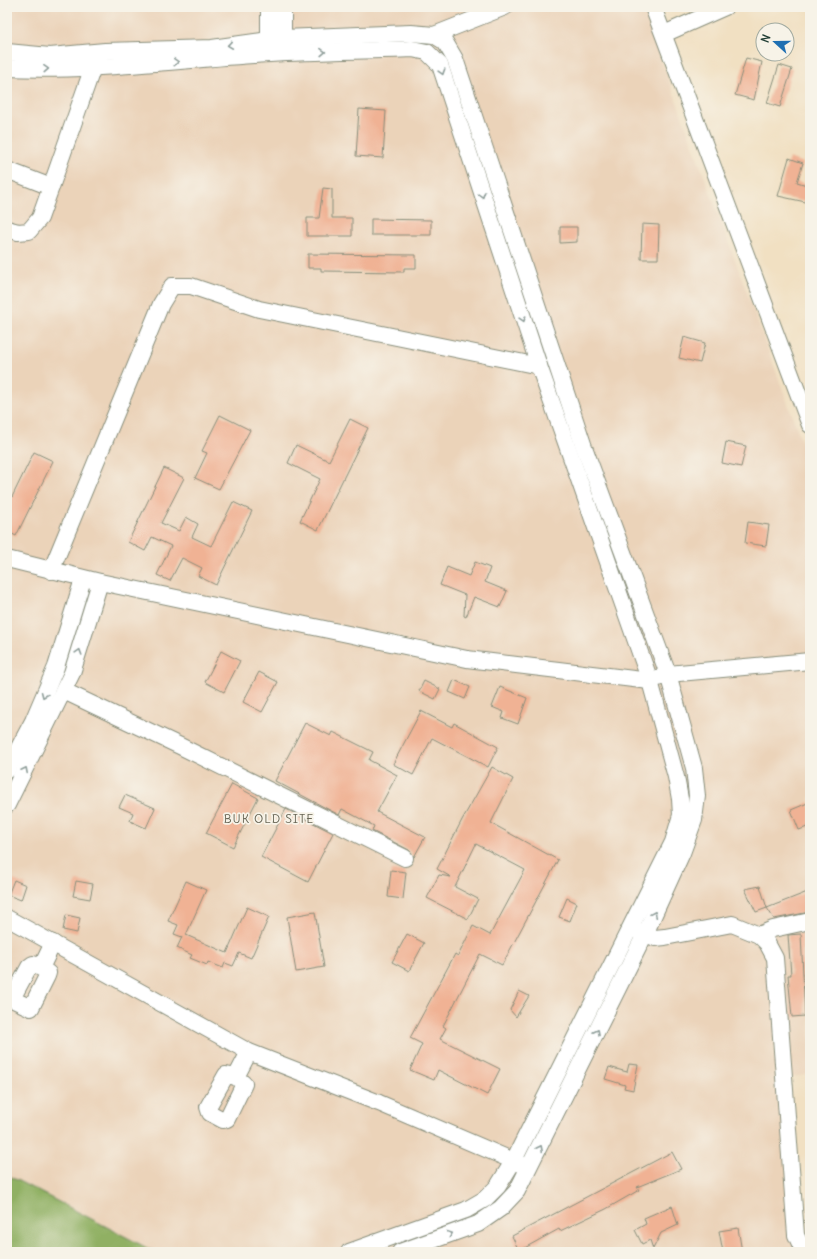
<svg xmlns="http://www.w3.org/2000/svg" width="817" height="1259" font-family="Delius,sans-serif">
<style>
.built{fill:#ebd3b9}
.forest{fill:#90b064;stroke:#58764c}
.building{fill:#f0b294}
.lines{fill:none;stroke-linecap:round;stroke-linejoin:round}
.minor-casing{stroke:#888e7b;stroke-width:18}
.minor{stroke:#fff;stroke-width:16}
.oneway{stroke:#8f9e9a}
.labels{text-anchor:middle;stroke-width:3.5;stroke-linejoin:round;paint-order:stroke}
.neighbourhood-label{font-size:12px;letter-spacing:1px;fill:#686656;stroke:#f7f3e8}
</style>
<rect width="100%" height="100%" fill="#f7f3e8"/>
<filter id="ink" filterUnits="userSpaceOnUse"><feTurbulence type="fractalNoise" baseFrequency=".025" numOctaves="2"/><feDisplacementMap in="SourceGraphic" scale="8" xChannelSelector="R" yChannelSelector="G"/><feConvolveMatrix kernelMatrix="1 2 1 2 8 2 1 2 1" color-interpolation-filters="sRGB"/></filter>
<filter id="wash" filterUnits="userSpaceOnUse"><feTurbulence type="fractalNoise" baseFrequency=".012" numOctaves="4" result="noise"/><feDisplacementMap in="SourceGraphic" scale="16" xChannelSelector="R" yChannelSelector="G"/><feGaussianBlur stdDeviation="0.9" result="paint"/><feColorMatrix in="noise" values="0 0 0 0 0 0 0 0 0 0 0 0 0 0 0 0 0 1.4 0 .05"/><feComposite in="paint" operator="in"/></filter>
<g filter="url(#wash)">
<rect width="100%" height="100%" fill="#f1e0c2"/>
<path class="built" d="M 7,7 L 642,7 L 810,464 L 810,1074 L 781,1079 L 795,1252 L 7,1252 Z"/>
<path class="forest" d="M 7,1175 L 155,1252 L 7,1252 Z"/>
<g id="blocks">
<g class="building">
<path d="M 746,58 L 762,62 L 754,100 L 735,95 Z"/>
<path d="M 779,65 L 792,69 L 780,107 L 767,103 Z"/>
<path d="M 359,109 L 386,111 L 383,158 L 356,156 Z"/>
<path d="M 789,158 L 803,163 L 797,182 L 810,186 L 810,203 L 778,196 Z"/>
<path d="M 323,188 L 332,189 L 332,218 L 352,218 L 352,236 L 307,236 L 307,218 L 319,218 Z"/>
<path d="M 371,219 L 431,220 L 431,235 L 371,235 Z"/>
<path d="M 642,224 L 659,225 L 658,259 L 641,259 Z"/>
<path d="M 560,227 L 577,227 L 577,242 L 560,243 Z"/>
<path d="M 308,254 L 416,255 L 416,268 L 404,268 L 404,272 L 321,271 L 321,268 L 308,268 Z"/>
<path d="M 684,337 L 705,343 L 700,363 L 679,358 Z"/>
<path d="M 220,415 L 250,430 L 219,489 L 195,478 L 207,453 L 202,451 Z"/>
<path d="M 350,419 L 368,428 L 318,530 L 300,521 L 320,479 L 288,463 L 296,445 L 329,461 Z"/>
<path d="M 726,442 L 746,446 L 741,467 L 722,463 Z"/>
<path d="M 34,452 L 53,461 L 16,536 L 7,531 L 7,494 L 12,497 Z"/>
<path d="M 164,468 L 184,478 L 161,523 L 179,531 L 186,517 L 198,524 L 192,537 L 211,546 L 233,502 L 252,511 L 216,585 L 198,576 L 202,568 L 182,558 L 170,581 L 157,575 L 171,546 L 152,537 L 145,551 L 128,542 Z"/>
<path d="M 748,522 L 769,525 L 766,546 L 745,543 Z"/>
<path d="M 475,562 L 490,568 L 485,582 L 507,591 L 500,607 L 474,597 L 466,617 L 464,616 L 465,595 L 440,585 L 447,567 L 469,576 Z"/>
<path d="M 221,651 L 240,661 L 224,692 L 205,682 Z"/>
<path d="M 259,672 L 278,682 L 262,712 L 243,702 Z"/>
<path d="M 454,680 L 470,687 L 465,699 L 449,692 Z"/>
<path d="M 424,681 L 440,689 L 435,699 L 419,691 Z"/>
<path d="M 500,687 L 527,698 L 518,724 L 502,718 L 504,712 L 492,707 Z"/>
<path d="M 421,711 L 452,727 L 454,723 L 498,747 L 488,767 L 432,738 L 413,775 L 393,764 Z"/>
<path d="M 305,723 L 331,736 L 333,732 L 373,752 L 369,760 L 397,775 L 377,812 L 425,837 L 414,857 L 409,850 L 372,831 L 374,826 L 342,809 L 339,815 L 275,781 Z"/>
<path d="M 492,767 L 513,779 L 491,823 L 558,860 L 502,965 L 480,954 L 443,1026 L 446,1028 L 440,1039 L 500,1069 L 487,1095 L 438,1070 L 434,1080 L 410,1070 L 422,1044 L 410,1038 L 455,954 L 458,956 L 473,926 L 490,935 L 525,870 L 476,844 L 455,887 L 478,899 L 468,919 L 427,898 L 439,875 L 451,877 L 437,869 L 462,820 Z"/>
<path d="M 232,784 L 258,798 L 233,847 L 206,833 Z"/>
<path d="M 125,795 L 155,808 L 146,828 L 130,821 L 133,813 L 119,807 Z"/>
<path d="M 810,802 L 810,826 L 799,830 L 791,810 Z"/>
<path d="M 286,809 L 333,833 L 308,882 L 261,857 Z"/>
<path d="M 391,870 L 406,872 L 403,899 L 388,897 Z"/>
<path d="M 14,880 L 26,885 L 21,900 L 8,895 Z"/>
<path d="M 76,881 L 93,884 L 90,899 L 73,896 Z"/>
<path d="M 186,881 L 206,890 L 186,935 L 227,953 L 247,907 L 269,917 L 251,958 L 239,953 L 233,966 L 225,963 L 223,968 L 208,962 L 207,965 L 190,958 L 192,955 L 177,948 L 182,937 L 174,934 L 178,925 L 168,921 Z"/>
<path d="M 760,886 L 767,908 L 756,912 L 745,889 Z"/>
<path d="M 810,891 L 810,912 L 774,919 L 767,908 Z"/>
<path d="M 567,898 L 577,903 L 570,921 L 559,917 Z"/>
<path d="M 315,912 L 324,967 L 296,972 L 287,917 Z"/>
<path d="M 66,915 L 80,918 L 77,933 L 63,930 Z"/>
<path d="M 407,934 L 424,943 L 409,971 L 392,962 Z"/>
<path d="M 801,934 L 805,1016 L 792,1017 L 788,975 L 791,975 L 788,935 Z"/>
<path d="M 519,991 L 529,996 L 516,1017 L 510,1010 Z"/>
<path d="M 629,1064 L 638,1065 L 633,1090 L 624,1088 L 625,1085 L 605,1079 L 609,1067 L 627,1072 Z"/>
<path d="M 672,1152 L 681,1169 L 637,1187 L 639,1190 L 606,1209 L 560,1231 L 559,1229 L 519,1251 L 512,1236 Z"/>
<path d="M 672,1206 L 678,1225 L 661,1233 L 653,1249 L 650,1240 L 642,1244 L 635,1230 L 646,1224 L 644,1218 Z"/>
<path d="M 738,1228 L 742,1252 L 723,1252 L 719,1231 Z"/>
</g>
</g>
</g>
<g filter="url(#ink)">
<use href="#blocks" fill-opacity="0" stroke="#888e7b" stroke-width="1"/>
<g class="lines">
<defs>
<g id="minor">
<path d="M 269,7 L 269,49"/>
<path d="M 283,7 L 283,47"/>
<path d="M 653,7 L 810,425"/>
<path d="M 664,34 L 725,7"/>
<path d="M 434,35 L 505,7"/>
<path d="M 7,52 L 50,56 L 105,51 L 212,48 L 283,38 L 411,33 L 434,35 L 445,42 L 455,59 L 584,447 L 668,674 L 694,768 L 697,796 L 694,820 L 682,853 L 645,934 L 517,1191 L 501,1208 L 478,1224 L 400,1252"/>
<path d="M 7,68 C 95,72 182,59 270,54 C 317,51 365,51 412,49 L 427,52 L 440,65 L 539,366 L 650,681 L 676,777 L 680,799 L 681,815 L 673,842 L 514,1160 L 498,1186 L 485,1199 L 466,1210 L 349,1252"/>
<path d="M 7,170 L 51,187 L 93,67 L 93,58"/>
<path d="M 7,229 L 18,232 L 29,231 L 40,218 L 51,187"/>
<path d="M 7,559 L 100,582 L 467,659 L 650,681 L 668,674 L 810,661"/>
<path d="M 51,571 L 161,304 L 172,286 L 191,286 L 259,309 L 539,366"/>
<path d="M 64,691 L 180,746 L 405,858"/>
<path d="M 7,770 L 33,721 L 56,667 L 83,579"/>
<path d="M 7,805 L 72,673 L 100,582"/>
<path d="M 7,918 L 249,1052 L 379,1103 L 523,1165"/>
<path d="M 636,930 L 655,938 L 665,937 L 732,924 L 759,935 L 767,943 L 775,958 L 796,1235 L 802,1248 L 810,1252"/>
<path d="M 759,935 L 773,929 L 810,921"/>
<path d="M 41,968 L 33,964 L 29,967 L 14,995 L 14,1000 L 31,1008 L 47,976 L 48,973 L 41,968 L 53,943"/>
<path d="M 236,1077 L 226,1075 L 208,1107 L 210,1113 L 223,1120 L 227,1119 L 244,1084 L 236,1077 L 249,1052"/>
</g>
</defs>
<use href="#minor" class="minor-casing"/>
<use href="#minor" class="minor"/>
</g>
<defs><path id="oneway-chevron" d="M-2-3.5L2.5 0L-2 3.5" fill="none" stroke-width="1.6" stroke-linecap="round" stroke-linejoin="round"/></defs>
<g class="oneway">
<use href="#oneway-chevron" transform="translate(230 45) rotate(172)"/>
<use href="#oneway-chevron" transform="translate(323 52) rotate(-2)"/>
<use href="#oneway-chevron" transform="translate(176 62) rotate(-4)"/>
<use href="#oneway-chevron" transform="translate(46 69) rotate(-3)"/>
<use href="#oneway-chevron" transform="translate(442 72) rotate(73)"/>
<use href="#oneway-chevron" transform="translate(482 195) rotate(72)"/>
<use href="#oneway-chevron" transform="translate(523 319) rotate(72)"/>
<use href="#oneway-chevron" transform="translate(79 652) rotate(-73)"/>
<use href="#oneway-chevron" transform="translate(44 695) rotate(113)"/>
<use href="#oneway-chevron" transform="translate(25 770) rotate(-63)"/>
<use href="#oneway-chevron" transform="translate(654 914) rotate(-66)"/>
<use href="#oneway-chevron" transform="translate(597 1032) rotate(-63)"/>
<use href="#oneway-chevron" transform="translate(540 1148) rotate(-63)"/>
<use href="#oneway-chevron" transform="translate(450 1234) rotate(-20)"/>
</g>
</g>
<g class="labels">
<g class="neighbourhood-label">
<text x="269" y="823">BUK OLD SITE</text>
</g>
</g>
<rect width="817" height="1259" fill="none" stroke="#f7f3e8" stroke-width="24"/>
<g transform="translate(775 42) rotate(291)"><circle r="19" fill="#f7f3e8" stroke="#a1aaa0"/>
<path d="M0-3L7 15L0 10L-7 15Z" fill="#1f6fb2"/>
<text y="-6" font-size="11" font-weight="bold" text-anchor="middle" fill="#1f3d34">N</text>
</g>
</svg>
